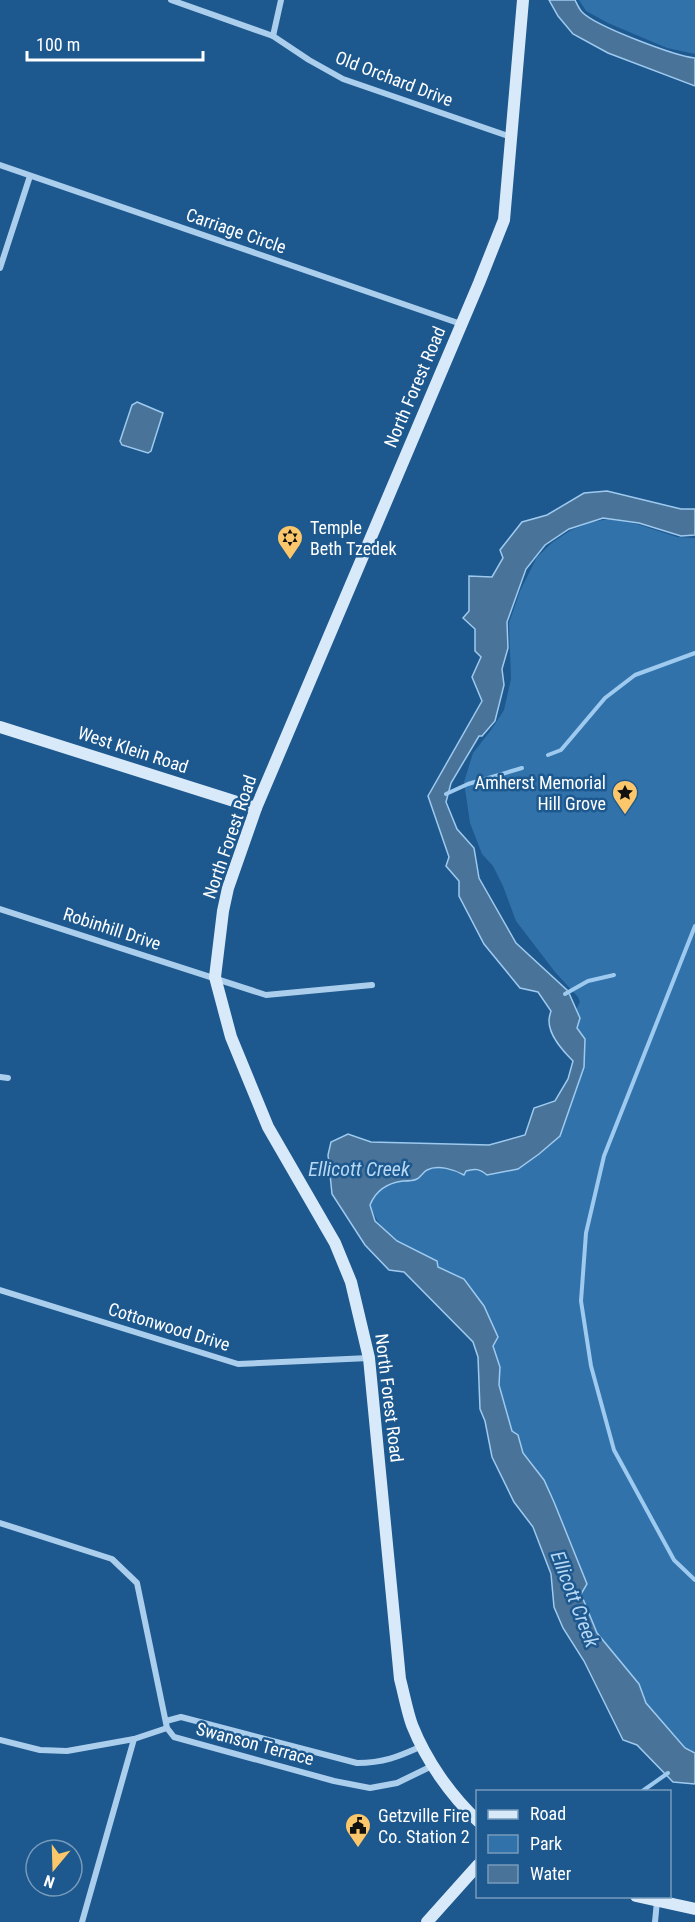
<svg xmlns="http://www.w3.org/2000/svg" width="695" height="1922" font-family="'Roboto Condensed',sans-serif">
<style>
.green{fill:#3172ab}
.water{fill:#4a739a;stroke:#9ecaef;stroke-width:1.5}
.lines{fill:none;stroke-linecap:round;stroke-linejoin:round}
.stream{stroke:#9ecaef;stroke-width:4}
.street{stroke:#abceed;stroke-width:6}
.secondary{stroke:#d8e9f9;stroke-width:12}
.labels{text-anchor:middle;stroke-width:5;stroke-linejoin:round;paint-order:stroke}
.street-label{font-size:18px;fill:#fff;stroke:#1d588e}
.poi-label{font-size:18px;fill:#fff;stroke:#1d588e;text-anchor:start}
.water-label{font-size:20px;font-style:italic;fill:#b7d8f4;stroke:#1d588e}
</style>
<rect width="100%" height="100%" fill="#1d588e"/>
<g class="green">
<path d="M 579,0 L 695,0 L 695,54 L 667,48 L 608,23 L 586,11 Z"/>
<path d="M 609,519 L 637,524 L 677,537 L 695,538 L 695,1753 L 685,1748 L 646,1703 L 639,1684 L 597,1633 L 581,1594 L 578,1560 L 544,1480 L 523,1453 L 518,1435 L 512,1431 L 499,1385 L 500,1367 L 493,1346 L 498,1337 L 484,1306 L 464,1279 L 438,1267 L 437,1261 L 397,1241 C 382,1227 377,1224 370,1204 C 376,1190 386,1183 402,1181 C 406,1181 412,1181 416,1180 C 424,1176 425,1168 435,1168 C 448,1167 461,1173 473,1169 L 518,1169 L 539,1154 L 560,1136 L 584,1067 L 576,1028 L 580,1018 L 576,1010 L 580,1002 L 578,997 L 555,972 L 516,921 L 503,886 L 493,866 L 482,854 L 470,823 L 464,782 L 473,753 L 491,730 L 504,710 L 511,679 L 509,623 L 520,591 L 537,557 L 553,542 L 571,530 L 592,522 Z"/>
</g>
<g class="water">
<path d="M 549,0 L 575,0 C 577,4 579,9 582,12 C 595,26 675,56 695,58 L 695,86 L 608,53 L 573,34 L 558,16 Z"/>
<path d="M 137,402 L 163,413 L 151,451 L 148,453 L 122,445 L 120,441 L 132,405 Z"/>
<path d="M 607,491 L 681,509 L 695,509 L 695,535 L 681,536 L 639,523 L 603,518 L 569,529 L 545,545 L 526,569 L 507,622 L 508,648 L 502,669 L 504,685 L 495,721 L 482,736 L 479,736 L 451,783 L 446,802 L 457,829 L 474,848 L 479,878 L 516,943 L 568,991 L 580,1018 L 577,1028 L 585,1039 L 584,1067 L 560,1136 L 539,1154 L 518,1169 L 487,1175 C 480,1169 475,1168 466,1171 L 464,1175 C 455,1170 438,1164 427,1170 C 423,1172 421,1177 417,1179 C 413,1181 407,1181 403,1181 C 387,1183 376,1190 370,1205 L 375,1221 L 397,1241 L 437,1261 L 438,1267 L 464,1279 L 484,1306 L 498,1337 L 493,1346 L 500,1367 L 499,1385 L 512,1431 L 518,1435 L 523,1453 L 544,1480 L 554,1502 L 587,1584 L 581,1594 L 597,1633 L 639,1684 L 646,1703 L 685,1748 L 695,1753 L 695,1784 L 673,1782 L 637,1745 L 623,1740 L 584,1661 L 563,1628 L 554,1607 L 551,1574 L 533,1527 L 514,1502 L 492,1457 L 485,1421 L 480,1409 L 478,1357 L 473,1342 L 404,1272 L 389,1270 L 365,1245 L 332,1194 L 328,1155 L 331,1142 L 348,1134 L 371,1142 L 489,1145 L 525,1135 L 534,1108 L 555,1101 L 568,1079 L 573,1061 C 563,1051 549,1036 549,1021 C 549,1018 550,1014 551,1011 L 538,992 L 520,988 L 484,944 L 459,896 L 459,881 L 446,866 L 449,857 L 428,796 L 482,701 L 472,677 L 481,657 L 475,651 L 475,629 L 463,618 L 469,611 L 469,576 L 492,577 L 503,558 L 500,550 L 522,522 L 547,515 L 584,493 Z"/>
</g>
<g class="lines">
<g class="stream">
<path d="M 548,755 L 561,750 L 605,698 L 635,675 L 695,653"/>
<path d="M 446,794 L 468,784 L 522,768"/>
<path d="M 695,926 L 604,1156 L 586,1233 L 581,1301 L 591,1366 L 614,1450 L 674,1560 L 695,1580"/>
<path d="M 565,994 L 588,981 L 614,975"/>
<path d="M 641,1792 L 668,1773"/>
</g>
<g class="street">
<path d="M 171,0 L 273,36 L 309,60 L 343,79 L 511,137"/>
<path d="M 273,36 L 281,0"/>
<path d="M 0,165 L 461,324"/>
<path d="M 0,268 L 30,176"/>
<path d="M 0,909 L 266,995 L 372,985"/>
<path d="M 0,1077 L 8,1078"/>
<path d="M 0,1290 L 238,1364 L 369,1358"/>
<path d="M 0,1523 L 112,1559 L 137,1583 L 167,1728 L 174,1737 L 334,1781 L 370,1788 L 397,1783 L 432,1766"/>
<path d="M 166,1721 L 181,1717 L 357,1763 C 383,1763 398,1757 422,1746"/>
<path d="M 0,1740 L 40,1750 L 67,1751 L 134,1739 L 167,1728"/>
<path d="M 82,1922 L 134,1739"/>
<path d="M 655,1922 L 657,1901"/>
</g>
<g class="secondary">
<path d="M 0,727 L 256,808"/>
<path d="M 478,1821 C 450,1795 426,1760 412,1725 C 407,1711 404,1694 400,1679 L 369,1358 L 351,1282 L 335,1243 L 268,1127 L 231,1037 L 215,977 L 223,911 L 228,888 L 256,808 L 479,283 L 504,220 L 523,0"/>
<path d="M 636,1896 L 695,1909"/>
<path d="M 427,1922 L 478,1865"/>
</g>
</g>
<defs>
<symbol id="synagogue-pin" viewBox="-11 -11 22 30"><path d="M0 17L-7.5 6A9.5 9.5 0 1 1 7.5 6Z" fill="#fcc66a" stroke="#1d588e"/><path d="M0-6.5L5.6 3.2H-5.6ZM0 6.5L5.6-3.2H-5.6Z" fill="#111"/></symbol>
<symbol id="sight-pin" viewBox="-11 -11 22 30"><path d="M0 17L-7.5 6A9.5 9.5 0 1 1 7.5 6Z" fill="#fcc66a" stroke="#1d588e"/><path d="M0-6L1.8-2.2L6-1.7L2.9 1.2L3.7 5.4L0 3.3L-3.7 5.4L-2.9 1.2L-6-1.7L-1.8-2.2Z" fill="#111"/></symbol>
<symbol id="civic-pin" viewBox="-11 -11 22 30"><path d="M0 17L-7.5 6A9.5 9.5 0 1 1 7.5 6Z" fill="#fcc66a" stroke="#1d588e"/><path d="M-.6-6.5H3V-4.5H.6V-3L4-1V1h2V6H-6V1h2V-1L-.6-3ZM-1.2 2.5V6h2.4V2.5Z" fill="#111"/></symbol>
</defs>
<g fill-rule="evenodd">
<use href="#synagogue-pin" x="275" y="523" width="30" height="40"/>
<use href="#sight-pin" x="610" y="778" width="30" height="40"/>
<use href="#civic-pin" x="343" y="1811" width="30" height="40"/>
</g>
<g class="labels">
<g class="street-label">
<text transform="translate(394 79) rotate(21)" y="6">Old Orchard Drive</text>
<text transform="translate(236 231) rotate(19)" y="6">Carriage Circle</text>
<text transform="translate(415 387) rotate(-67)" y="6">North Forest Road</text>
<text transform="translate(133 750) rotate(18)" y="6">West Klein Road</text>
<text transform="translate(230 837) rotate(-71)" y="6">North Forest Road</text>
<text transform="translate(112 929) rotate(18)" y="6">Robinhill Drive</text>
<text transform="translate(169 1327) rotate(17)" y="6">Cottonwood Drive</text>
<text transform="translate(389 1398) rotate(83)" y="6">North Forest Road</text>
<text transform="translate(255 1744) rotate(15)" y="6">Swanson Terrace</text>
</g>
<g class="poi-label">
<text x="310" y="534">Temple<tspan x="310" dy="21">Beth Tzedek</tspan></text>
<text x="606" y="789" text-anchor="end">Amherst Memorial<tspan x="606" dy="21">Hill Grove</tspan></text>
<text x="378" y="1822">Getzville Fire<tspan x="378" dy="21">Co. Station 2</tspan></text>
</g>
<g class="water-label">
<text x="359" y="1176">Ellicott Creek</text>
<text transform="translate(575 1599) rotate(69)" y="7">Ellicott Creek</text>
</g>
</g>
<rect x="476" y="1790" width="195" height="108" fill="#1d588e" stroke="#779bbb" stroke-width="1.5"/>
<rect x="488" y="1810" width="30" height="9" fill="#d8e9f9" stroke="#779bbb" stroke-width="1.5"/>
<text x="530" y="1820" font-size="18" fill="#ffffff">Road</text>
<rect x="488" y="1835" width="30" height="18" fill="#3172ab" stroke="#779bbb" stroke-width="1.5"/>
<text x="530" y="1850" font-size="18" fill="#ffffff">Park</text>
<rect x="488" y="1865" width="30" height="18" fill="#4a739a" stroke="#779bbb" stroke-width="1.5"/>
<text x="530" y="1880" font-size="18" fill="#ffffff">Water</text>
<g transform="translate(54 1868) rotate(199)"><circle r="28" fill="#1d588e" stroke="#779bbb" stroke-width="1.5"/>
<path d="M0-4.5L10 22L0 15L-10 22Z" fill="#fcc66a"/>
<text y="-9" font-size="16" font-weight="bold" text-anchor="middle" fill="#ffffff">N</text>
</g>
<path d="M27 51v9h176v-9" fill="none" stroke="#ffffff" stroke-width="3"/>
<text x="36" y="51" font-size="18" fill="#ffffff" stroke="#1d588e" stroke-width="4.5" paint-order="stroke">100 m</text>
</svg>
